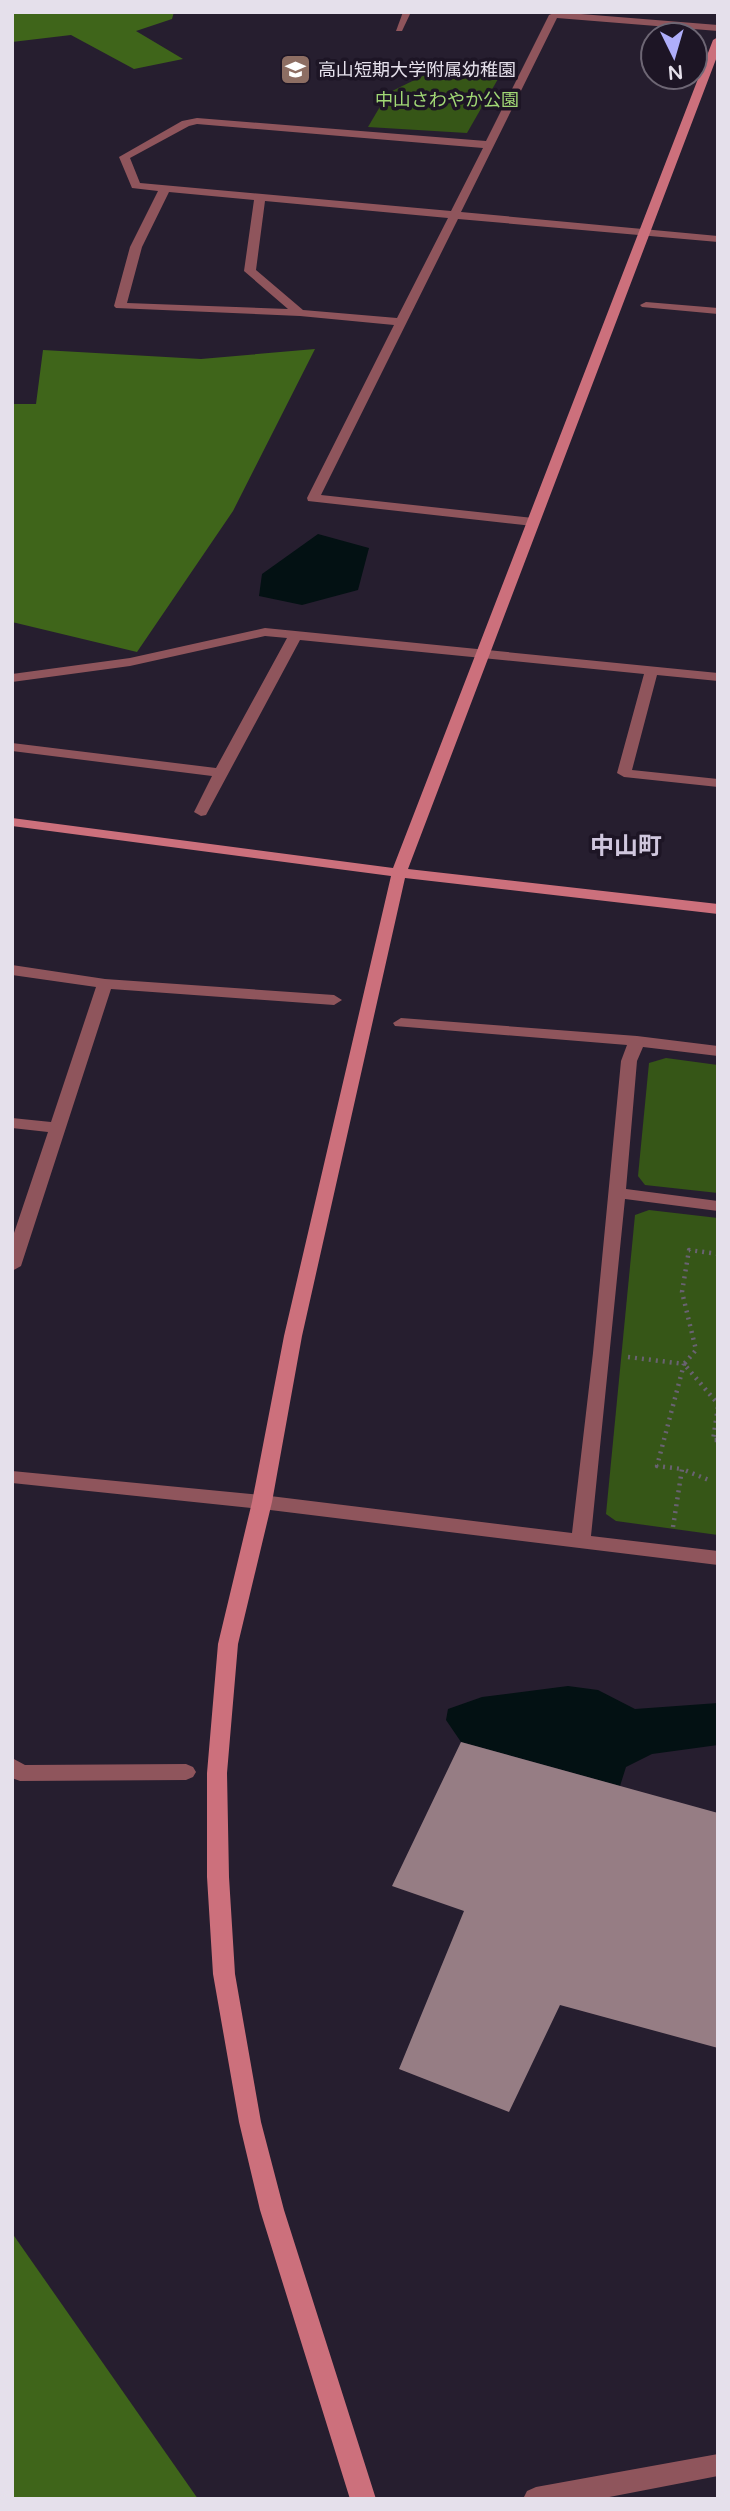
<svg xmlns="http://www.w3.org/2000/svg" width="730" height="2511" font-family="'Varela Round','Noto Sans JP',sans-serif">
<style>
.green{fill:#365617}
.forest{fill:#3f651a}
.water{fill:#031113}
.building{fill:#967d84}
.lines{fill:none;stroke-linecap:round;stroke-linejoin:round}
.path{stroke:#696271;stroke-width:4.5;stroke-dasharray:2 5;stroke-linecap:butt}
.lane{fill:#8f555c;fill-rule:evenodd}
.street{fill:#8f555c;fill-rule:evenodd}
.secondary{fill:#cc707c;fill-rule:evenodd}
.labels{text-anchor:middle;stroke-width:7;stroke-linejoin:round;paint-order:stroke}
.far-poi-label{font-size:18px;fill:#e5e0eb;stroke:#1d1525;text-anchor:start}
.far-park-label{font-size:18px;fill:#a1d875;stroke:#1d1525}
.quarter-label{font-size:24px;font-weight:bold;fill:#d0c7de;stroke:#1d1525}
</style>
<rect width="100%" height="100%" fill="#261e2f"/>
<g class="green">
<path d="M 439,68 L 502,72 L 467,133 L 368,127 L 388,93 Z"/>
<path d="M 666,1058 L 718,1065 L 718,1193 L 645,1185 L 638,1176 L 649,1063 Z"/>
<path d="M 649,1210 L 718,1218 L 718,1535 L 616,1521 L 606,1514 L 635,1215 Z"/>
</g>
<g class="forest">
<path d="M 12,12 L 174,12 L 172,19 L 136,31 L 183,59 L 134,69 L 71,35 L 12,42 Z"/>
<path d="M 315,349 L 233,511 L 137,652 L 12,622 L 12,404 L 36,404 L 43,350 L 201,359 Z"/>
<path d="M 12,2233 L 198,2499 L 12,2499 Z"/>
</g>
<g class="water">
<path d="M 318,534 L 369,548 L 358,590 L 302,605 L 259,596 L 262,574 Z"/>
<path d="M 568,1686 L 598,1690 L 635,1709 L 718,1703 L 718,1745 L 652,1754 L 626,1767 L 620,1786 L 461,1742 L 446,1720 L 448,1709 L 482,1697 Z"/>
</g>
<path class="building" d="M 461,1742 L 718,1813 L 718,2048 L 560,2005 L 509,2112 L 399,2069 L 464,1911 L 392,1886 Z"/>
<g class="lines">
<g class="path">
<path d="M 718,1254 L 689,1250 L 682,1292 L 696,1350 L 684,1364 L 718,1404"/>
<path d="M 628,1357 L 684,1364 L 657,1466 L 682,1469"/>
<path d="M 718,1407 L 713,1440 L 718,1440"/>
<path d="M 673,1527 L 682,1469 L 711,1481"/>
</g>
<path class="lane" d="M 403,12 L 411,12 L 402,31 L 396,31 Z"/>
<g class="street">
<path d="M 556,12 L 718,25 L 718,31 L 557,18 L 461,212 L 718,236 L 718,242 L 458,219 L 321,495 L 533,518 L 539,522 L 533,526 L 308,501 L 307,498 L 394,325 L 300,316 L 116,308 L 114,306 L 130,247 L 158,191 L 132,188 L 119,157 L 182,121 L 197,118 L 486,141 L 549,15 ZM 197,124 L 483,148 L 451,211 L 140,183 L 130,158 L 189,126 ZM 169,192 L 254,200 L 244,271 L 288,309 L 127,303 L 142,247 ZM 265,201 L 448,218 L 397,318 L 303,310 L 256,270 Z"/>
<path d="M 646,302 L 718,308 L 718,314 L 642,307 L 640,305 Z"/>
<path d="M 265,628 L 718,673 L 718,681 L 657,675 L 632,770 L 718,779 L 718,787 L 624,777 L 617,773 L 644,674 L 300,640 L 206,815 L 201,816 L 194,812 L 212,776 L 12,751 L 12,743 L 216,768 L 287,638 L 265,636 L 130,666 L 12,682 L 12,674 L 130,658 Z"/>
<path d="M 12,965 L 105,979 L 334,995 L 342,1000 L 334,1005 L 111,989 L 21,1266 L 12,1271 L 12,1239 L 48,1132 L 12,1128 L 12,1118 L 51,1122 L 96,987 L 12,975 Z"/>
<path d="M 401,1018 L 637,1036 L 718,1046 L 718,1056 L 643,1047 L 637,1061 L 626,1189 L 718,1201 L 718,1211 L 625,1199 L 591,1536 L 718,1551 L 718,1565 L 262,1509 L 12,1483 L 12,1471 L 262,1495 L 572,1533 L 593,1353 L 621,1061 L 627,1045 L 395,1026 L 393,1023 Z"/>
<path d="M 12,1758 L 25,1765 L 186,1764 L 193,1767 L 196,1772 L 193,1777 L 186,1780 L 20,1781 L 12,1778 Z"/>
<path d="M 718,2454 L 718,2476 L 599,2499 L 523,2499 L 527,2491 L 536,2487 Z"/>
</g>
<path class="secondary" d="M 718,37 L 718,54 L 408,869 L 718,904 L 718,914 L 405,878 L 302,1336 L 272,1502 L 238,1644 L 227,1773 L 229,1877 L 235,1974 L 261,2122 L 284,2210 L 376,2499 L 350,2499 L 260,2210 L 239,2122 L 213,1974 L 207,1877 L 207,1773 L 218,1644 L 252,1502 L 284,1336 L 391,876 L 12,826 L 12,818 L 393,868 L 713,40 Z"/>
</g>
<defs>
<symbol id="school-square" viewBox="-11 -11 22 22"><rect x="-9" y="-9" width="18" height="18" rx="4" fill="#8d6e63" stroke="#1d1525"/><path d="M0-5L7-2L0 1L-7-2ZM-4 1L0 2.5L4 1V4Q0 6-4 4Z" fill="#fff"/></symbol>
</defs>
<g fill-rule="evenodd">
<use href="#school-square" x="278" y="52" width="35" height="35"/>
</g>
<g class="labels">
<g class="far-poi-label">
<text x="318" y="76">高山短期大学附属幼稚園</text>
</g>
<g class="far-park-label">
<text x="447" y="106">中山さわやか公園</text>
</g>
<g class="quarter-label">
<text x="626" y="854">中山町</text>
</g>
</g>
<rect width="730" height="2511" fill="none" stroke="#e5e0eb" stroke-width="28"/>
<g transform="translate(674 56) rotate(175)"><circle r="33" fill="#1d1525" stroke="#6d6674" stroke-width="2"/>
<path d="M0-5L12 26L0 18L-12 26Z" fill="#afaefa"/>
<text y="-10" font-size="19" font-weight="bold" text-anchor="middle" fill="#e5e0eb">N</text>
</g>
</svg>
